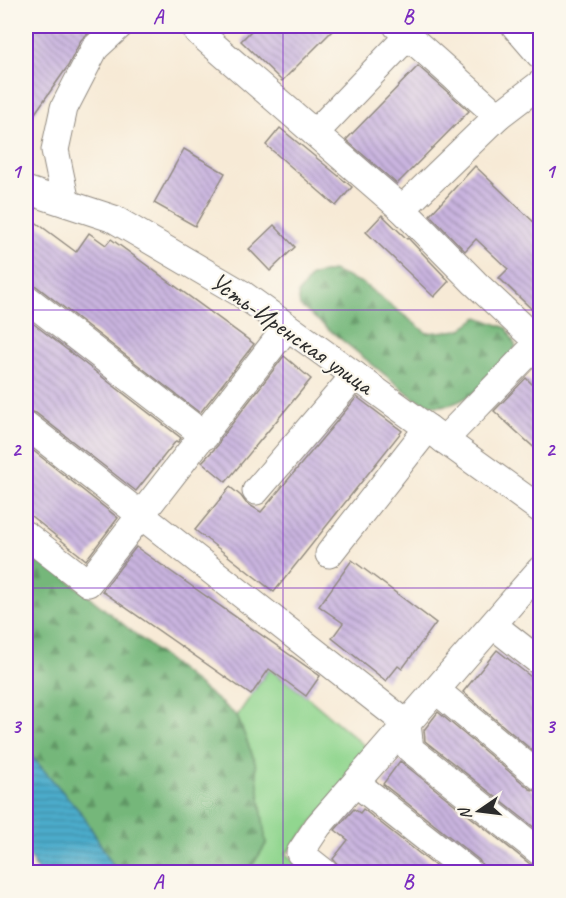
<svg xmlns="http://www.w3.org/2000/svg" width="566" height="898" font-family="Caveat,sans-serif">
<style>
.green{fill:#91d68f;stroke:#5e805d;stroke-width:1.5}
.forest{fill:url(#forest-firs);stroke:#507152;stroke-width:1.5}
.water{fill:url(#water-rules);stroke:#3c6c7b;stroke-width:1.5}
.building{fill:url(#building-back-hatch)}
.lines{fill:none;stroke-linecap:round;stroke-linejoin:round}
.minor-casing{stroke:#918a80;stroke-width:29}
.minor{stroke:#fff;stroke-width:27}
.grid{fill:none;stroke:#7b2cbf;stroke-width:1.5;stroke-opacity:0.55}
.labels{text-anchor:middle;stroke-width:4.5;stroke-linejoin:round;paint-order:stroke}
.street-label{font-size:26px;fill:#2b2b2b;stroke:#fbf7ec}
.neatline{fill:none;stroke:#7b2cbf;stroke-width:2}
.grid-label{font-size:20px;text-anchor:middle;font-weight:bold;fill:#7b2cbf}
</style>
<defs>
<pattern id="forest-firs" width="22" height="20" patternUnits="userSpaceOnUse" patternTransform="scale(1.5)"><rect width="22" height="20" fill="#74b77a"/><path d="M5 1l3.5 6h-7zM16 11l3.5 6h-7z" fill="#5f9564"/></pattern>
<pattern id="water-rules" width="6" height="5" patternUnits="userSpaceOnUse" patternTransform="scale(1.5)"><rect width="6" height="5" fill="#4caccb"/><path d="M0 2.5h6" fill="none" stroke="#3f8ca5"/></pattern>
<pattern id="building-back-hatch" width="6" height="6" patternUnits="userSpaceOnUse" patternTransform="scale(1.5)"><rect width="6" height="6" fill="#c9b4df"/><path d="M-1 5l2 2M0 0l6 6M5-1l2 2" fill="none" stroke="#a393b5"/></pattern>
</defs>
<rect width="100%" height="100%" fill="#fbf7ec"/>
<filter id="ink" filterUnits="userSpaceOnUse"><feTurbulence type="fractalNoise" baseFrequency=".0167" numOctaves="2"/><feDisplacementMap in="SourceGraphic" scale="12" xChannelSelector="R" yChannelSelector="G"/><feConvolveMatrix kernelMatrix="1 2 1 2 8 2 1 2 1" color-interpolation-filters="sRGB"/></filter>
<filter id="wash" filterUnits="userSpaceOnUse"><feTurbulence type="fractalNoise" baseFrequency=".008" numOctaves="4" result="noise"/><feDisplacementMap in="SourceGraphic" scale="24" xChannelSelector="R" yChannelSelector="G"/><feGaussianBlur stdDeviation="1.35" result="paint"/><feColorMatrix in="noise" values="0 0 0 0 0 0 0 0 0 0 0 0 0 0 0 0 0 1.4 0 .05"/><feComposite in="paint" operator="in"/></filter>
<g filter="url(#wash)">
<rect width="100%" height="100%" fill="#f7ead6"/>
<path class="green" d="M 269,669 L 306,696 L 372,752 L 286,854 L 297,863 L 292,872 L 248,872 L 266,844 L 255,762 L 237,716 Z"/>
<g class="forest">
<path d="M 332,271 L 362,283 L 427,333 L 460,330 L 478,317 L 507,328 L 516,347 C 495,371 473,406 437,406 C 430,406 421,401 414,398 L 300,306 L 298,294 L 311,276 Z"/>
<path d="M 26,546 L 237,716 L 255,762 L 266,844 L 248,872 L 117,872 L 83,815 L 26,750 Z"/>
</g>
<path class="water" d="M 26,750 L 83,815 L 117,872 L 38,872 L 26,850 Z"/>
<g id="blocks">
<g class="building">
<path d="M 26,26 L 96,26 L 81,40 L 68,66 L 26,126 Z"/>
<path d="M 256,26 L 337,26 L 282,81 L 241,41 Z"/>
<path d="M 418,66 L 469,111 L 397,184 L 346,140 Z"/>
<path d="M 280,128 L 352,187 L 336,206 L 266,145 Z"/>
<path d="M 184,149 L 225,173 L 195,226 L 154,203 Z"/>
<path d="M 475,166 L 540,228 L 540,317 L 499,278 L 508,269 L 476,239 L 465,251 L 430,215 Z"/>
<path d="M 26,215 L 76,252 L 89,233 L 106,245 L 111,239 L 254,344 L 200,413 L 36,286 L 26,283 Z"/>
<path d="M 382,215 L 407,239 L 408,238 L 449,281 L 434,297 L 366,232 Z"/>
<path d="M 274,225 L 295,247 L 270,271 L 249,249 Z"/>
<path d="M 26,318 L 181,438 L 178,442 L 176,441 L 136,491 L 36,413 L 26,410 Z"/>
<path d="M 284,356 L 311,379 L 226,482 L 202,462 L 218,445 L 221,438 Z"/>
<path d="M 526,378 L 540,392 L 540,453 L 494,411 Z"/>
<path d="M 357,397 L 402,431 L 274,592 L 195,530 L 230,487 L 241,496 L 246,503 L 261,512 Z"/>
<path d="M 26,445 L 118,518 L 86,560 L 26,512 Z"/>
<path d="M 136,547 L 320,676 L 306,696 L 269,669 L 251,695 L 102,591 Z"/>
<path d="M 352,560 L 436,623 L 402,669 L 398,666 L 386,681 L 332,638 L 343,623 L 319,606 Z"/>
<path d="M 497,650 L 540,684 L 540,757 L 463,692 Z"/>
<path d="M 438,712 L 530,789 L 540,792 L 540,832 L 425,741 L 424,730 Z"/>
<path d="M 400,761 L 530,864 L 540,867 L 540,873 L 484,873 L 483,866 L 479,860 L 383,784 Z"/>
<path d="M 354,809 L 360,813 L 363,809 L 444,873 L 345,873 L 333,859 L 348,840 L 335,830 Z"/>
</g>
</g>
</g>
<g filter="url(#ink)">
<use href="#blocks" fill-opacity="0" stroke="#918a80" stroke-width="1.5"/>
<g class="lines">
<defs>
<g id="minor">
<path d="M 203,26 L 197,31 L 402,209 L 475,283 L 540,344"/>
<path d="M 397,26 L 498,116"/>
<path d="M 515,26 L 540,55"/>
<path d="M 315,133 L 407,37 L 409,26"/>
<path d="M 26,190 L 114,219 L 242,294 L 540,509"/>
<path d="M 66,203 L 55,150 L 64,108 L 95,48 L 119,26"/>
<path d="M 402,209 L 498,116 L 540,84"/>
<path d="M 26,298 L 205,436"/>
<path d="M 26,425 L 407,724 L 410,749 L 540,852"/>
<path d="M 444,440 L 539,342"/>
<path d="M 256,491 L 355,375"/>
<path d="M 26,535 L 88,583 L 287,327"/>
<path d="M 329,554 L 428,428"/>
<path d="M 493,625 L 540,662"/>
<path d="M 436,690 L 540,777"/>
<path d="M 356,783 L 469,872"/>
<path d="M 324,872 L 300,853 L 318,826 L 540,570"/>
</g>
</defs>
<use href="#minor" class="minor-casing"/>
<use href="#minor" class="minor"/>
</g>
</g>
<path class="grid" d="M 283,26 L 283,872M 26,310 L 540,310M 26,588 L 540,588"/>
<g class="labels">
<g class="street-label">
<text transform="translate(292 333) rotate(35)" y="9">Усть-Иренская улица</text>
</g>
</g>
<rect width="566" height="898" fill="none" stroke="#fbf7ec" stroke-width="66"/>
<g transform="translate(479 811) rotate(256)" stroke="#fbf7ec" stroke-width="4.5" paint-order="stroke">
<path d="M0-4.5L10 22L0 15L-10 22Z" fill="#2b2b2b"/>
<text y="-9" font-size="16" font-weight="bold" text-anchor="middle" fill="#2b2b2b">N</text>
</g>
<rect x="33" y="33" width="500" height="832" class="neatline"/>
<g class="grid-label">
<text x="158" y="23">A</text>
<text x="408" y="23">B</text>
<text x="16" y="178">1</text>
<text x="550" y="178">1</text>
<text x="16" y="456">2</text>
<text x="550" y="456">2</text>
<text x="16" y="733">3</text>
<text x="550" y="733">3</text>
<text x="158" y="888">A</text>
<text x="408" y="888">B</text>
</g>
</svg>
